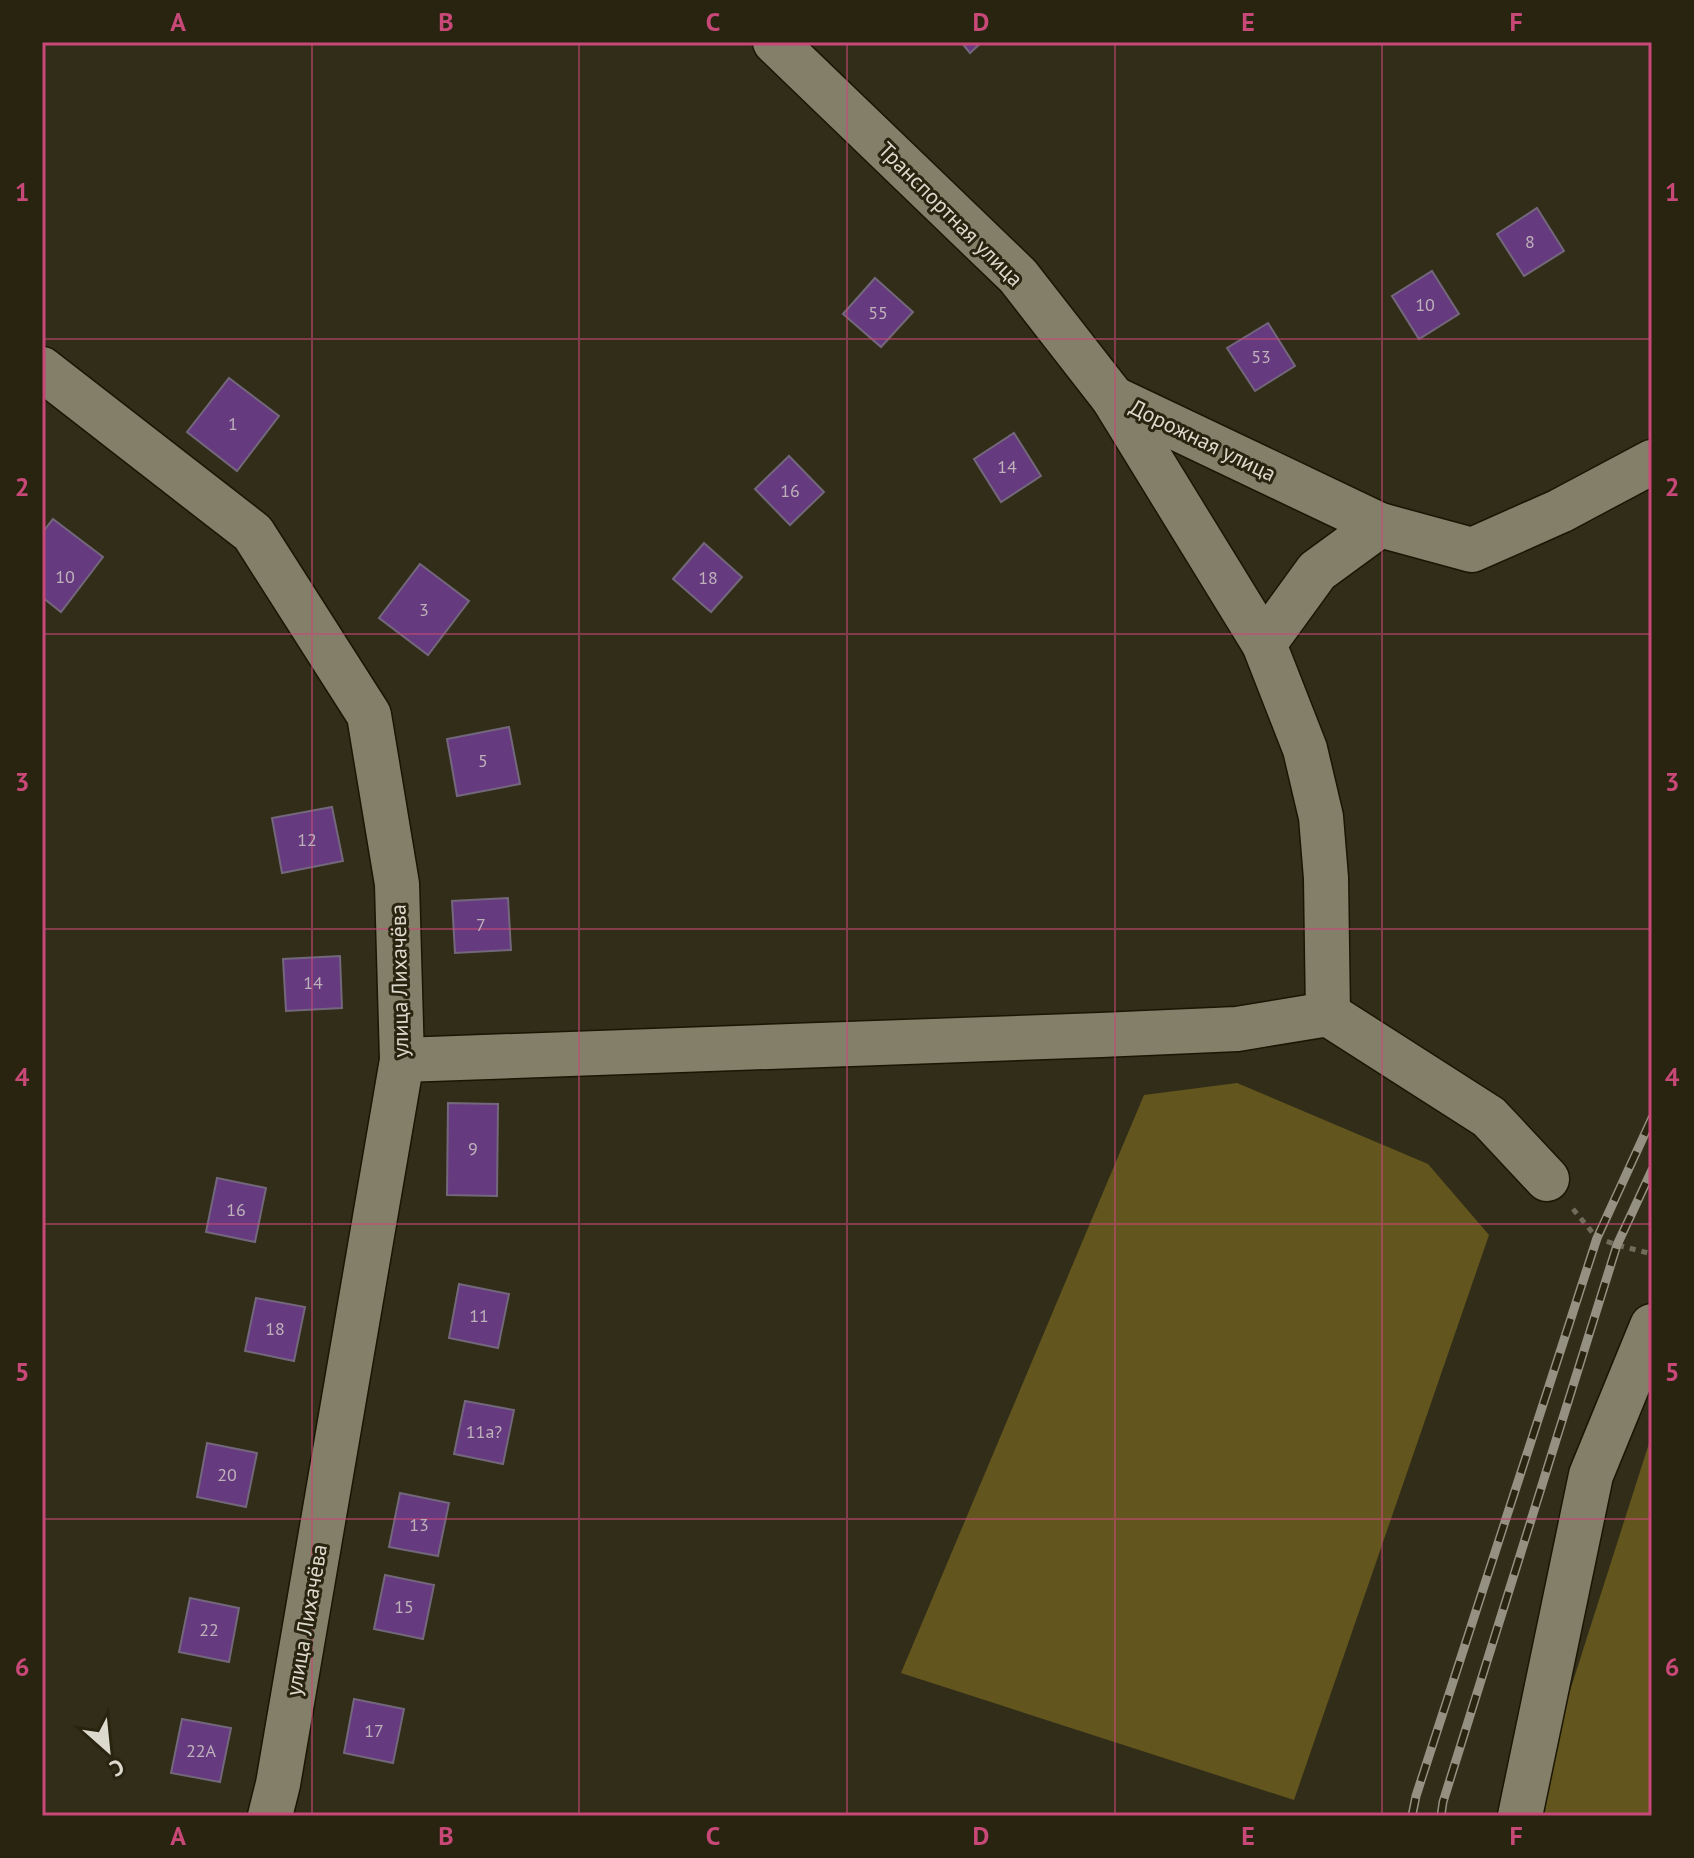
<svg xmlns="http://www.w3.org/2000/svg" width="1694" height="1858" font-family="'PT Sans',sans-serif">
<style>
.green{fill:#62561e}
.building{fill:#663a7f;stroke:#73677b;stroke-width:2}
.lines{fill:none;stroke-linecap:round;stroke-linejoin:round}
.minor-casing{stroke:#1a1603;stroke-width:47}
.path{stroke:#706b5a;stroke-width:5;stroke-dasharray:6 6;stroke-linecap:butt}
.minor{stroke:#847f68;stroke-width:44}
.rail-casing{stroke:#959182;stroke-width:9}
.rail{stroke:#282410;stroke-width:6;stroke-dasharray:18;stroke-linecap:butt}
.grid{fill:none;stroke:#c84878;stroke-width:2;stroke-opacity:0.55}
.labels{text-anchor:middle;stroke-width:6;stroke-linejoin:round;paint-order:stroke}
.number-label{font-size:18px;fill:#beb1ba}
.street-label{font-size:22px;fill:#dcd9cd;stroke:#282410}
.neatline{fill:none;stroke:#c84878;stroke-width:3}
.grid-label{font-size:26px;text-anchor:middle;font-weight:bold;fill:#c84878}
</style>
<rect width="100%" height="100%" fill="#322d19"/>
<g class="green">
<path d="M 1237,1083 L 1428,1164 L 1489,1235 L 1294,1800 L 901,1673 L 1144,1095 Z"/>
<path d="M 1652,1434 L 1652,1816 L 1535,1816 L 1537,1794 Z"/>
</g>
<g class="building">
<path d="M 961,42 L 982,42 L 970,53 Z"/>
<path d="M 1537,208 L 1564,251 L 1524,276 L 1497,234 Z"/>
<path d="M 1432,271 L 1459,314 L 1419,339 L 1392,296 Z"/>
<path d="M 875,278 L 913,312 L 881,347 L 843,314 Z"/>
<path d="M 1268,323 L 1295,366 L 1255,391 L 1227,348 Z"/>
<path d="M 229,378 L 279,416 L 237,471 L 187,432 Z"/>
<path d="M 1014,433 L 1041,476 L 1001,502 L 974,459 Z"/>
<path d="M 789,456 L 824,492 L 790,525 L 755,489 Z"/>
<path d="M 53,519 L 103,557 L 61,612 L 42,597 L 42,533 Z"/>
<path d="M 704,543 L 742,577 L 711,612 L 673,579 Z"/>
<path d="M 420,564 L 469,601 L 428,655 L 379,618 Z"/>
<path d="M 509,727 L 520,784 L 457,796 L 447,739 Z"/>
<path d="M 332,807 L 343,861 L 282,873 L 272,818 Z"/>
<path d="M 508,898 L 511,950 L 455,953 L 452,901 Z"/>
<path d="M 340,956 L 342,1008 L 286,1011 L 283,959 Z"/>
<path d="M 448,1103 L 498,1104 L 497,1196 L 447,1195 Z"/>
<path d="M 217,1178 L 266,1188 L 255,1242 L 206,1232 Z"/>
<path d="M 459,1284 L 509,1294 L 498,1348 L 449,1338 Z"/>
<path d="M 256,1298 L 305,1307 L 294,1361 L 245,1351 Z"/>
<path d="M 465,1401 L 514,1410 L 503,1464 L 454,1454 Z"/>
<path d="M 207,1443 L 257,1453 L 246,1507 L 197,1497 Z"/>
<path d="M 400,1493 L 449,1503 L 438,1556 L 389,1547 Z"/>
<path d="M 385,1575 L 434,1585 L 423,1639 L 374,1629 Z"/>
<path d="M 190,1598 L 239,1608 L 229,1662 L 179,1652 Z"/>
<path d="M 354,1699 L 404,1709 L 393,1763 L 344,1753 Z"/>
<path d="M 182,1719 L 231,1728 L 220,1782 L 171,1773 Z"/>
</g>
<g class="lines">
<defs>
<g id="minor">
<path d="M 775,42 L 1018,276 L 1113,398 L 1264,644 L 1305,749 L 1321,817 L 1326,878 L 1328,1014"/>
<path d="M 42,369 L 253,533 L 369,715 L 397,884 L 402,1060 L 278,1784 L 270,1816"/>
<path d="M 1113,398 L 1380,525 L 1472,550 L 1560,511 L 1652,462"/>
<path d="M 1264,644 L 1317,571 L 1380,525"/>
<path d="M 402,1060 L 1101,1035 L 1237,1029 L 1328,1014 L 1489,1117 L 1547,1179"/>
<path d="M 1520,1816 L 1591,1475 L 1652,1326"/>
</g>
</defs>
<use href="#minor" class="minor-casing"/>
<path class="path" d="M 1573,1209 L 1597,1238 L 1617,1245 L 1652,1254"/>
<use href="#minor" class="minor"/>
<defs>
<g id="rail">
<path d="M 1412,1816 L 1416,1796 L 1597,1238 L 1652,1118"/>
<path d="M 1441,1816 L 1443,1802 L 1617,1245 L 1652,1170"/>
</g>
</defs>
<use href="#rail" class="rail-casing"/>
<use href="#rail" class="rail"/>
</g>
<path class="grid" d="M 312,42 L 312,1816M 579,42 L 579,1816M 847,42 L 847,1816M 1115,42 L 1115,1816M 1382,42 L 1382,1816M 42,339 L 1652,339M 42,634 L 1652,634M 42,929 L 1652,929M 42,1224 L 1652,1224M 42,1519 L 1652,1519"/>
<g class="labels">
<g class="number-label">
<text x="1530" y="248">8</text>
<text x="1425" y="311">10</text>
<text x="878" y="319">55</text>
<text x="1261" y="363">53</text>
<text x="233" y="430">1</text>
<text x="1007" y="473">14</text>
<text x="790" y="497">16</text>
<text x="65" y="583">10</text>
<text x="708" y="584">18</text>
<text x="424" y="616">3</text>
<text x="483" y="767">5</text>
<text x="307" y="846">12</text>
<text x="481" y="931">7</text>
<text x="313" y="989">14</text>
<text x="473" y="1155">9</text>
<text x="236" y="1216">16</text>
<text x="479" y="1322">11</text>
<text x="275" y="1335">18</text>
<text x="484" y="1438">11а?</text>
<text x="227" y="1481">20</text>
<text x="419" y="1531">13</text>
<text x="404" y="1613">15</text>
<text x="209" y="1636">22</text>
<text x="374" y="1737">17</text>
<text x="201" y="1757">22А</text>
</g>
<g class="street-label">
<text transform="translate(951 214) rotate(45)" y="8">Транспортная улица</text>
<text transform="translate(1203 440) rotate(26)" y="8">Дорожная улица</text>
<text transform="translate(399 981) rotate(-91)" y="8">улица Лихачёва</text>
<text transform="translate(306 1620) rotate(-80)" y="8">улица Лихачёва</text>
</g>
</g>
<rect width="1694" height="1858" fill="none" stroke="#282410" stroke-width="88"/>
<g transform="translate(108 1750) rotate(153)" stroke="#282410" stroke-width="6" paint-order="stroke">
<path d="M0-6L14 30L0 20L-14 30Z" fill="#dcd9cd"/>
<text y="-12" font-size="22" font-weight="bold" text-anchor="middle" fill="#dcd9cd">С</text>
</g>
<rect x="44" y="44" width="1606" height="1770" class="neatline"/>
<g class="grid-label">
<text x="178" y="31">A</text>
<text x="446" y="31">B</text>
<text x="713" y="31">C</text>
<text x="981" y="31">D</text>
<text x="1248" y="31">E</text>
<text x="1516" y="31">F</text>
<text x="22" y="201">1</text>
<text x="1672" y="201">1</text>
<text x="22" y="496">2</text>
<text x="1672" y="496">2</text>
<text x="22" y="791">3</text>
<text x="1672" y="791">3</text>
<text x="22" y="1086">4</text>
<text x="1672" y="1086">4</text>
<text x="22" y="1381">5</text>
<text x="1672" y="1381">5</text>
<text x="22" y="1676">6</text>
<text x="1672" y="1676">6</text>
<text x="178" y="1845">A</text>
<text x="446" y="1845">B</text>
<text x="713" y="1845">C</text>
<text x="981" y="1845">D</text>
<text x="1248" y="1845">E</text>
<text x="1516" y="1845">F</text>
</g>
</svg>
